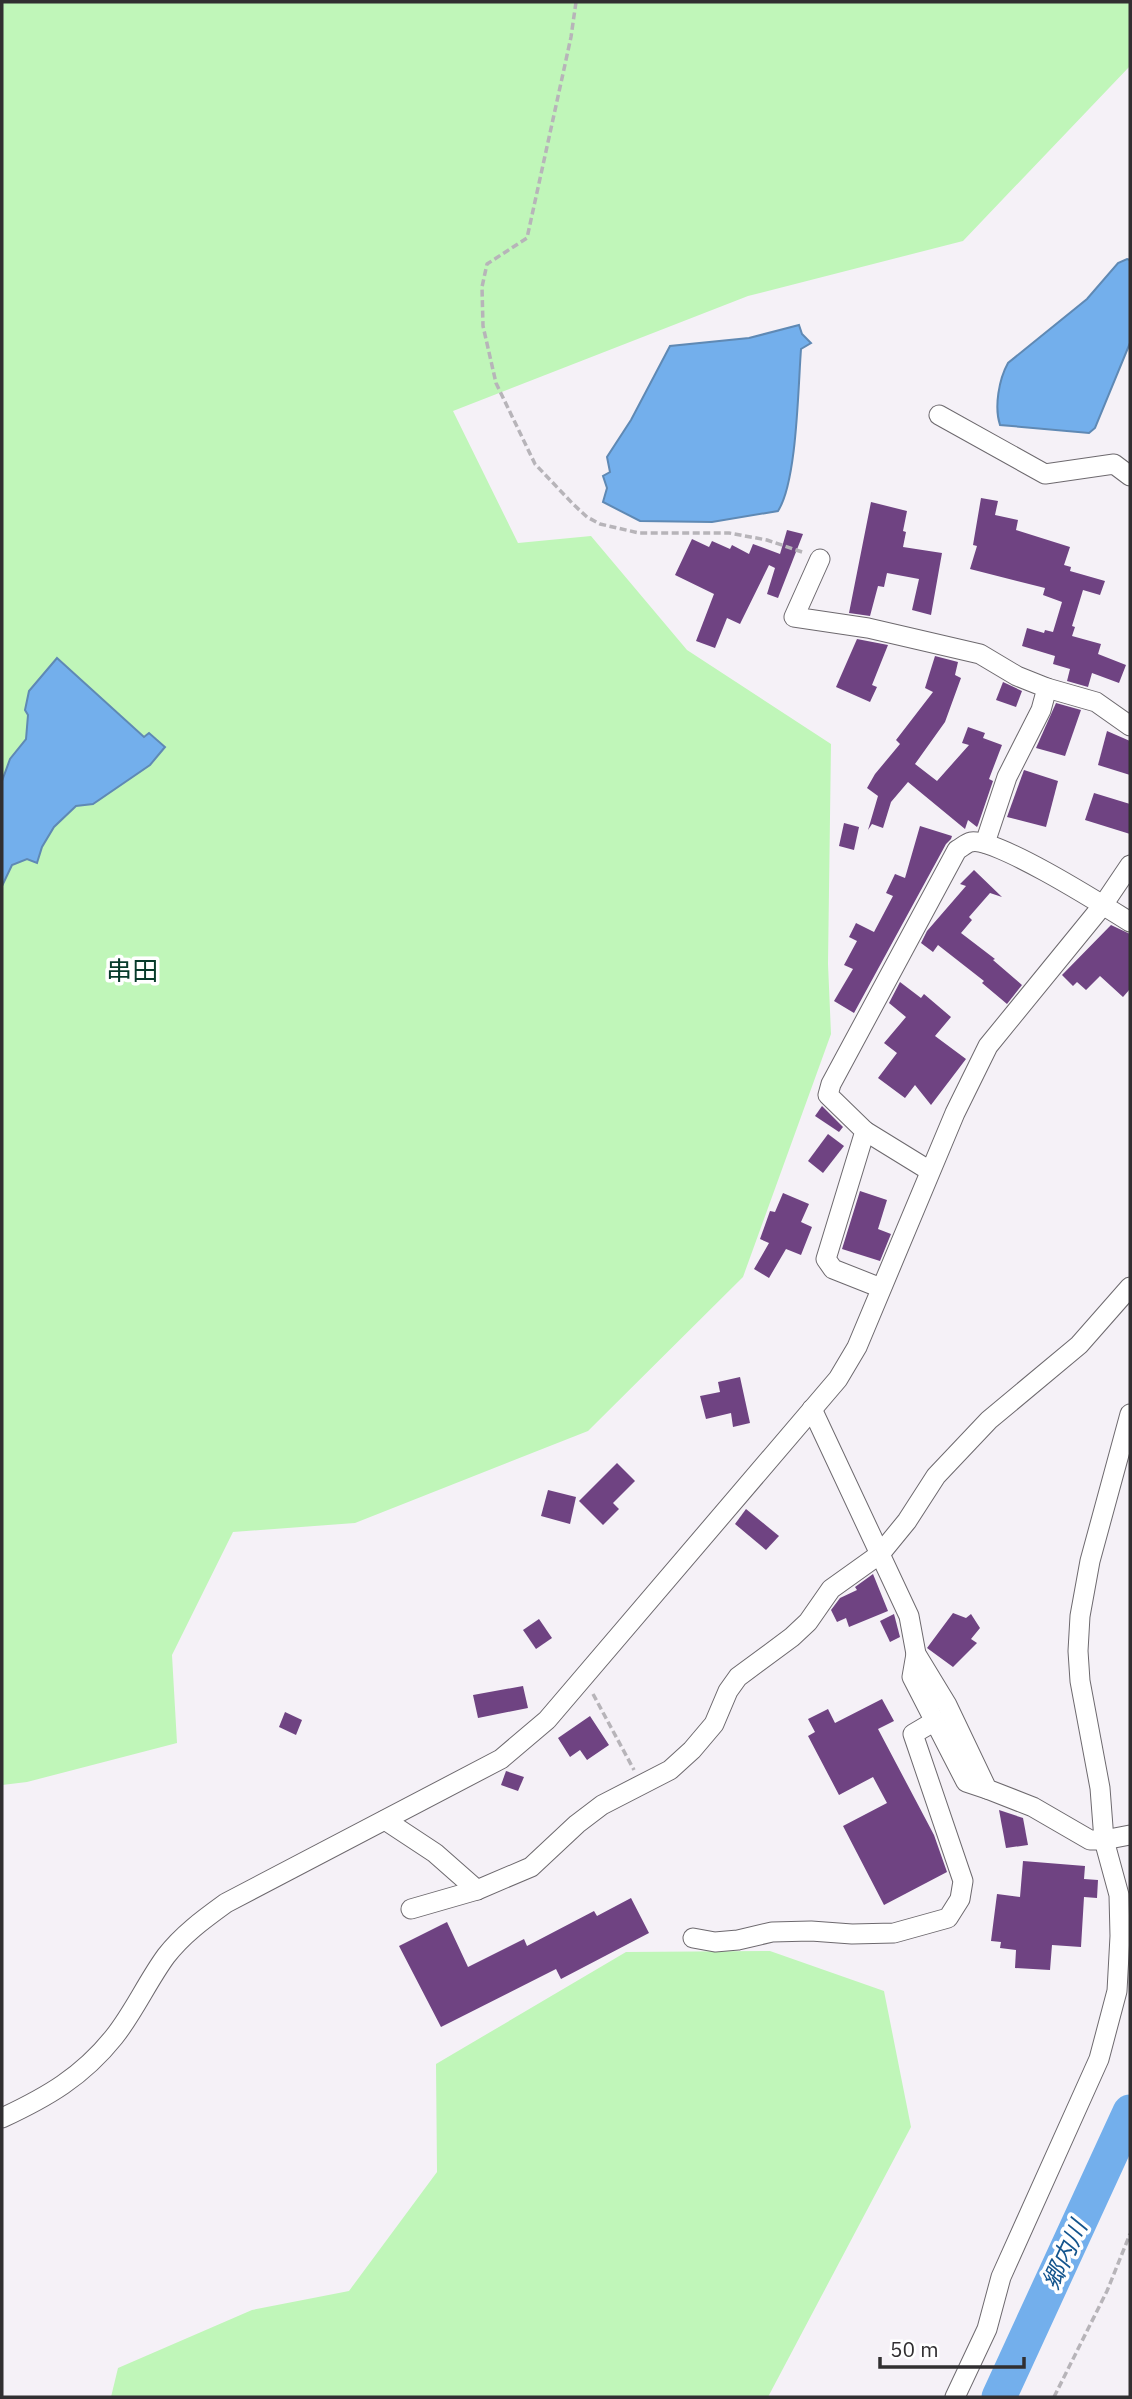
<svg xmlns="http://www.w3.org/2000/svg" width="1132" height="2399" font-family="'IBM Plex Sans','Noto Sans JP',sans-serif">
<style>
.green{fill:#c0f6b9}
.water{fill:#73afec;stroke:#5f89b4;stroke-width:2}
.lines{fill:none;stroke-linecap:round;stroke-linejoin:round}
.river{stroke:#73afec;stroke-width:35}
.building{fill:#6f4382}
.street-casing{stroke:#6d696e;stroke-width:21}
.path{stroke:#b7b4b9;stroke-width:3.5;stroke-dasharray:7 3.5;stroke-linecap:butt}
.street{stroke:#fff;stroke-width:19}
.labels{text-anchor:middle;stroke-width:7;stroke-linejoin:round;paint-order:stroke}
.water-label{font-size:24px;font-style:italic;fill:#14558d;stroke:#fff}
.quarter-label{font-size:26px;fill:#073b2b;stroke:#fff}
</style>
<rect width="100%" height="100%" fill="#f5f1f7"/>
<g class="green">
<path d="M 2,2 L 1130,2 L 1130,66 L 963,241 L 748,296 L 453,411 L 518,543 L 591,536 L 687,650 L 831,744 L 828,964 L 831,1034 L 743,1277 L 588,1431 L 355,1523 L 233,1532 L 172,1655 L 177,1743 L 27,1782 L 2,1785 L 2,886 L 12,865 L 27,859 L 37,863 L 42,847 L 54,827 L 76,806 L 93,804 L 115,789 L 144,738 L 28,715 L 26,739 L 11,759 L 2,781 Z"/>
<path d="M 770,1951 L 884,1991 L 911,2127 L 768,2397 L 111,2397 L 118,2368 L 252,2310 L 349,2291 L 437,2172 L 436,2064 L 626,1952 Z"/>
</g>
<g class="water">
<path d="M 1127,259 L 1130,260 L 1130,343 L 1095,428 L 1089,433 L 1000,425 C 994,407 999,379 1008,363 L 1087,299 L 1118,263 Z"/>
<path d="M 799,325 L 802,334 L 811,343 L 801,349 C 798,388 797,482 778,511 L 712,522 L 640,521 L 603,502 L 607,488 L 603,476 L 610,472 L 607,457 L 631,420 L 670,346 L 749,338 Z"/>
<path d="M 57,658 L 144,737 L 149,733 L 165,747 L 150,765 L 93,804 L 76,806 L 54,827 L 42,847 L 37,863 L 27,859 L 12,865 L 2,886 L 2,781 L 10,759 L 26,739 L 28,715 L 25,710 L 29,691 Z"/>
</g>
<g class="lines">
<path class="river" d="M 999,2397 L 1130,2112"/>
</g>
<g class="building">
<path d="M 981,498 L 998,501 L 995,515 L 1018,520 L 1016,530 L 1070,547 L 1064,565 L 1071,567 L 1070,571 L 1105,581 L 1100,595 L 1083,590 L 1072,626 L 1075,627 L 1072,636 L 1101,644 L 1098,654 L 1126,665 L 1119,683 L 1092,673 L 1088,687 L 1067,681 L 1070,669 L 1053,664 L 1055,656 L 1022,646 L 1027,628 L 1044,633 L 1045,630 L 1053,632 L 1062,602 L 1043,595 L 1045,588 L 970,569 L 977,546 L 973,545 Z"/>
<path d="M 871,502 L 907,511 L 903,531 L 906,532 L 903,547 L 942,553 L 931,615 L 912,610 L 919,579 L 887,573 L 884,587 L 878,586 L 870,616 L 849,613 Z"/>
<path d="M 787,530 L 803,534 L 778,598 L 767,594 L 775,568 L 769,565 L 740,624 L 727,618 L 715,648 L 696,641 L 714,594 L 675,575 L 692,539 L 709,547 L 712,541 L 730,549 L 732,545 L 749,554 L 753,544 L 780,554 Z"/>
<path d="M 857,639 L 888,645 L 872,685 L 877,687 L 870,702 L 836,687 Z"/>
<path d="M 935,656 L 958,662 L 955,675 L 961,678 L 945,722 L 915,764 L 937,781 L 969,745 L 962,743 L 968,727 L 985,733 L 983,738 L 1002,745 L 989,779 L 993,781 L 978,825 L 977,827 L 968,820 L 965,829 L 908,782 L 891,802 L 883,828 L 872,824 L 868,830 L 878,796 L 867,788 L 875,774 L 900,744 L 896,740 L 933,692 L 925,688 Z"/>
<path d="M 1003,682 L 1022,691 L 1016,707 L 996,700 Z"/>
<path d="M 1056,703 L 1081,710 L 1065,756 L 1036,748 Z"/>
<path d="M 1107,731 L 1130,741 L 1130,775 L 1098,765 Z"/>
<path d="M 1024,770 L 1058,781 L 1046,827 L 1007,817 Z"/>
<path d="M 1094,793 L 1130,804 L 1130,834 L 1085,820 Z"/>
<path d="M 844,823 L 859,827 L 854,850 L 839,846 Z"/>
<path d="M 920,826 L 952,836 L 951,839 L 946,844 L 854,1013 L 834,1001 L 853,969 L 844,965 L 857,941 L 849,937 L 856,923 L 874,932 L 893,896 L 886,893 L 895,874 L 905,878 Z"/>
<path d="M 974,870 L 1002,897 L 990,893 L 969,917 L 972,920 L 961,933 L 995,959 L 993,960 L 1022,985 L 1007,1004 L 982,983 L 984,981 L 938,945 L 933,952 L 921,943 L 927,931 L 966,886 L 960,884 Z"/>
<path d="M 1111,925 L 1130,934 L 1130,989 L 1123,997 L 1100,976 L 1086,990 L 1077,982 L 1073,986 L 1062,975 Z"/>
<path d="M 900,982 L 921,998 L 924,994 L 951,1017 L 935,1036 L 966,1059 L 931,1105 L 915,1085 L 905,1098 L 878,1078 L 897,1053 L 884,1043 L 906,1017 L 889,1003 Z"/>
<path d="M 822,1106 L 843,1127 L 839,1132 L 815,1116 Z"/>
<path d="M 828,1134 L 844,1146 L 823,1173 L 808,1161 Z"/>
<path d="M 860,1191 L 887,1200 L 878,1229 L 891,1234 L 880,1261 L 842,1249 Z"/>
<path d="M 783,1193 L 809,1204 L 801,1222 L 812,1227 L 801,1255 L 786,1249 L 769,1278 L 754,1269 L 769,1243 L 760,1239 L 770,1211 L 775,1212 Z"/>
<path d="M 740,1377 L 750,1423 L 733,1427 L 731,1413 L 706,1419 L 700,1396 L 720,1392 L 718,1382 Z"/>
<path d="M 617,1463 L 635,1481 L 613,1503 L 619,1509 L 603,1525 L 579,1501 Z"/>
<path d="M 548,1490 L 576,1497 L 570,1524 L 541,1516 Z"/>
<path d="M 746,1509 L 779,1536 L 766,1550 L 735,1524 Z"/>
<path d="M 873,1574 L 888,1611 L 849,1627 L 846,1618 L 837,1622 L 831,1610 L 840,1598 L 857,1590 L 855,1587 Z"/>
<path d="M 953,1613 L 966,1618 L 971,1614 L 980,1628 L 971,1639 L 977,1643 L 953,1667 L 927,1648 Z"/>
<path d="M 894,1614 L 900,1637 L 890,1642 L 880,1621 Z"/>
<path d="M 539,1619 L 552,1638 L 536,1649 L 523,1630 Z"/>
<path d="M 523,1686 L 528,1708 L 478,1718 L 473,1695 Z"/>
<path d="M 882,1699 L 894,1721 L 878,1729 L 934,1835 L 947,1872 L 884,1905 L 843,1826 L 887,1803 L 873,1777 L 839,1795 L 808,1736 L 815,1732 L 808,1719 L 828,1709 L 835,1723 Z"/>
<path d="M 285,1712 L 302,1720 L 296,1735 L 279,1727 Z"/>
<path d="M 590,1716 L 609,1745 L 587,1760 L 580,1750 L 570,1757 L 558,1738 Z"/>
<path d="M 506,1771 L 524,1777 L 518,1791 L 501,1785 Z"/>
<path d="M 999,1810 L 1023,1818 L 1028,1845 L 1006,1848 Z"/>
<path d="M 1023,1861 L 1085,1866 L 1084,1879 L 1098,1880 L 1097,1898 L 1084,1897 L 1081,1947 L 1052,1945 L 1050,1970 L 1015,1968 L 1016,1950 L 1000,1948 L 1001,1942 L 991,1941 L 997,1894 L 1020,1897 Z"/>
<path d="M 631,1898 L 649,1933 L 561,1979 L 556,1969 L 441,2027 L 399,1946 L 447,1922 L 468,1967 L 524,1939 L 527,1946 L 594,1911 L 597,1916 Z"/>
</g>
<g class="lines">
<defs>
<g id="street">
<path d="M 939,415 L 1045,474 L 1114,464 L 1130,476"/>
<path d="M 820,559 L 794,617 L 868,628 L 980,654 L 1017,676 L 1047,688 L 1041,710 L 1007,777 L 985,843"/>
<path d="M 1047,688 L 1096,702 L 1130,726"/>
<path d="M 865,1131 L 930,1171"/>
<path d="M 881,1288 L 833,1269 L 826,1259 L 865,1131 L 828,1095 L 831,1084 L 957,850 C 961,848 966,843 971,842 C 994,836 1106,907 1130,922"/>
<path d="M 812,1409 L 909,1616 L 916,1654 L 947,1705 L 987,1789 L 1033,1807 L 1090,1840 L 1104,1840 L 1130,1835"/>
<path d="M 916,1654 L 912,1677 L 966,1782 L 987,1789"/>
<path d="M 385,1820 L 435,1853 L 477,1890"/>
<path d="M 411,1909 L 477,1890 L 531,1867 L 577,1824 L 602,1805 L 670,1770 L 692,1750 L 714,1724 L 728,1691 L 738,1677 L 792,1637 L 808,1622 L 831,1589 L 880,1554 L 907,1521 L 936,1476 L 989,1420 L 1079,1345 L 1130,1287"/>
<path d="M 693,1938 L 715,1942 L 738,1940 L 772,1932 L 811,1931 L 852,1934 L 894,1933 L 948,1918 L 960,1899 L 963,1881 L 913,1734 L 935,1721"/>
<path d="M 2,2118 C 47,2097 82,2077 114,2037 C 134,2012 147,1982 166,1956 C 183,1934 204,1919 226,1903 L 501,1759 L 547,1720 L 838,1379 L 857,1347 L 955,1113 L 988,1046 L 1103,905 L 1130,865"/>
<path d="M 955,2397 L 987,2329 L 1001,2277 L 1099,2059 L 1117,1991 L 1120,1936 L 1119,1895 L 1104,1840 L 1100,1788 L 1080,1681 L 1078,1651 L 1080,1616 L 1090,1561 L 1130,1414"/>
</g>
</defs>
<use href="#street" class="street-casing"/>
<g class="path">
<path d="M 576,2 L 571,37 L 527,238 L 487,264 L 482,287 L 483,326 L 496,383 L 535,464 L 573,504 L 587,517 L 600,524 L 639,533 L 729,533 L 767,540 L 805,553"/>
<path d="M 593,1694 L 634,1770"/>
<path d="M 1054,2397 L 1107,2291 L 1130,2234"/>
</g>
<use href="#street" class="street"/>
</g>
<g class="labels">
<g class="water-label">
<text transform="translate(1065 2255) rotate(-65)" y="8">郷内川</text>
</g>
<g class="quarter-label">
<text x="132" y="980">串田</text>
</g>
</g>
<rect width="1132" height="2399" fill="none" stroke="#312f31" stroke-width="7"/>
<path d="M880 2357v10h144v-10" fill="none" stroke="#312f31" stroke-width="3.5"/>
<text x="890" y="2357" font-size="21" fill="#312f31" stroke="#ffffff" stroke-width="5" paint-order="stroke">50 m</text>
</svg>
